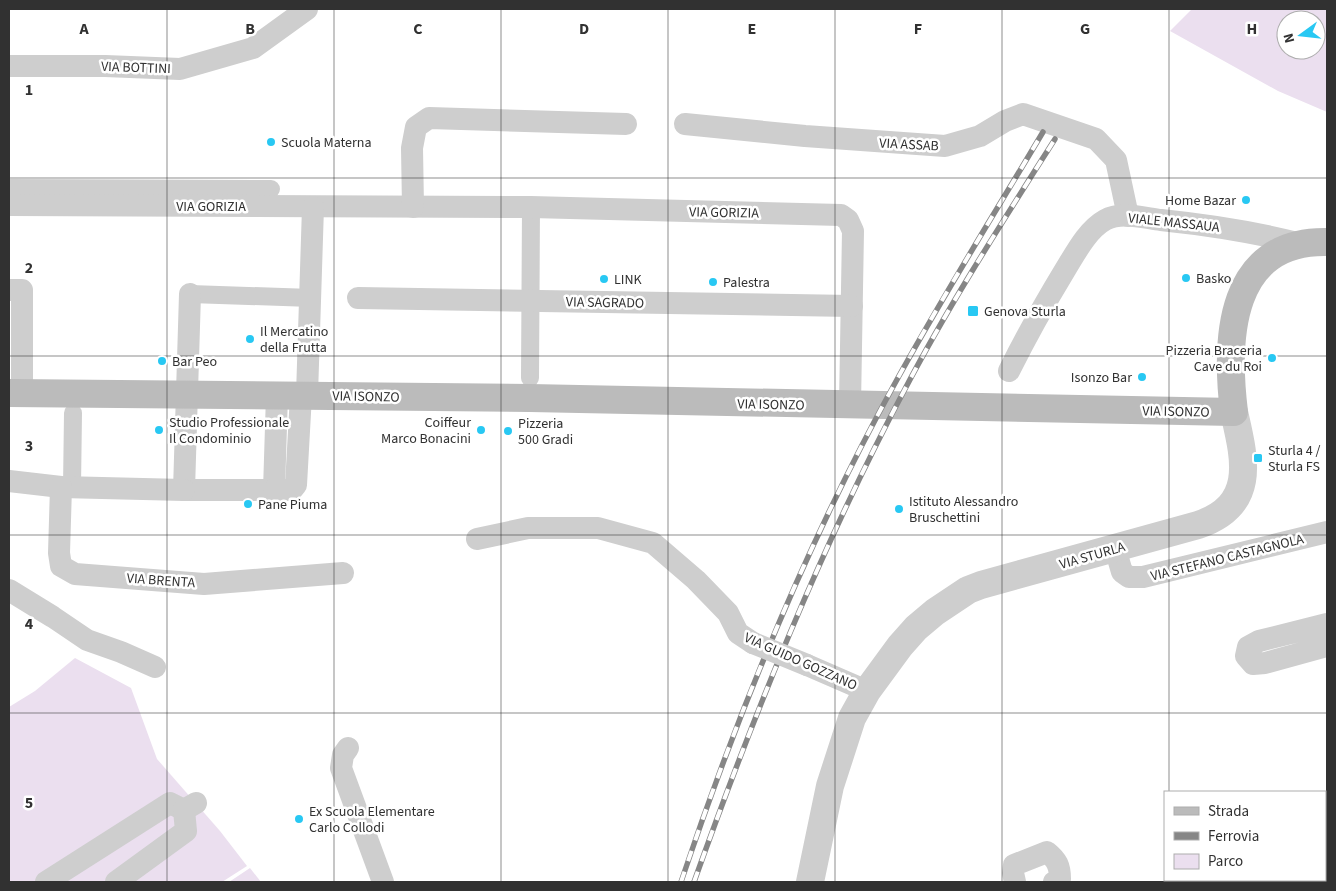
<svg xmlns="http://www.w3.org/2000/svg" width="1336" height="891" font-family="'Source Sans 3',sans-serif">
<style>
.green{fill:#ebdfef;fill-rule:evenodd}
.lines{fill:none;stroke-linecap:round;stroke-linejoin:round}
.pedestrian{stroke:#cecece;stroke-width:18}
.minor{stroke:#cecece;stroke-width:22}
.tertiary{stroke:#cecece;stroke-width:28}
.secondary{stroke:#bbb;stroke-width:28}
.rail-casing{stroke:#868686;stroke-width:5.5}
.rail{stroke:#fff;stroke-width:4;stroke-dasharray:11;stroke-linecap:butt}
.minor-bridge{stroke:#cecece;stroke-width:22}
.grid{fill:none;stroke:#313131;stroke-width:1;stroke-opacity:0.55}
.poi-dot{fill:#28c8f3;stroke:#fff;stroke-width:2}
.labels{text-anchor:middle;stroke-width:5;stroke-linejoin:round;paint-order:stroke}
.street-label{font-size:14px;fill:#313131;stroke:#fff}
.poi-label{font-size:14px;fill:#313131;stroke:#fff;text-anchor:start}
.grid-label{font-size:16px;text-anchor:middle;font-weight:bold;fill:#313131;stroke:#fff;stroke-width:5;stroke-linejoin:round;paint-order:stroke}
</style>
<rect width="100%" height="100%" fill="#fff"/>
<g class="green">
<path d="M 1192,9 L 1327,9 L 1327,112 L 1278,91 L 1170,31 ZM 1286,20 L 1316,20 L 1316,50 L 1286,50 Z"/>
<path d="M 75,658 L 131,688 L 157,759 L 220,831 L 247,866 L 222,882 L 9,882 L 9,707 L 35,691 Z"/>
<path d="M 250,868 L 261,882 L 229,882 Z"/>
</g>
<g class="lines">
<g class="pedestrian">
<path d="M 9,188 L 271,189"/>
<path d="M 190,294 L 312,298"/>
<path d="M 530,378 L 531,207"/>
<path d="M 72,487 L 73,413"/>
</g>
<g class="minor">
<path d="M 9,66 L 105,66 L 180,69 L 253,48 L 307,9"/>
<path d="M 685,124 L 805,136 L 945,146 L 980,136 L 1005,121 L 1023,114 L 1096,139 L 1116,160 L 1128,216"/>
<path d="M 9,205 L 531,207 L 841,215 L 848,220 L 853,231 L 850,405"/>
<path d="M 413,207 L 412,148 L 416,127 L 429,118 L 626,124"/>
<path d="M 9,290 L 22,290 L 22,393"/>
<path d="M 190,294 L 184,490 L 274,490 L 277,395"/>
<path d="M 358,298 L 852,306"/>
<path d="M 1009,371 C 1026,337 1045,303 1065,270 C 1075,254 1087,230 1105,220 C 1121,211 1144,218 1161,220 C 1209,225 1255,232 1301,244"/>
<path d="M 307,395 L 313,207"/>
<path d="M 9,481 L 61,487 L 184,490"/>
<path d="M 61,487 L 59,553 L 61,566 L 75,574 L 204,584 L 343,573"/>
<path d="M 274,490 L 292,490 L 296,485 L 301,395"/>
<path d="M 477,539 L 528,528 L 598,528 L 653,543 L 696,580 L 728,613 L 738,633 L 753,643"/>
<path d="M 1115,548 L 1122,572 L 1129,577 L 1143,577 L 1327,532"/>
<path d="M 9,590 L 53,617 L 87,640 L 121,652 L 155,667"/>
<path d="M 1327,624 L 1259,641 L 1248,647 L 1246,656 L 1253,664 L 1265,663 L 1327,646"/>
<path d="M 807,665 L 867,691"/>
<path d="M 348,748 L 343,755 L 341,768 L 383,882"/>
<path d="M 46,882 L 170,803 L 184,810"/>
<path d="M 116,882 L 186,831 L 184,810 L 196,803"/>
<path d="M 1015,882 L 1013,873 L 1014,865 L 1047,852 C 1057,860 1060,866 1060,879 L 1054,882"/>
</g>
<path class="tertiary" d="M 810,882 L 830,786 L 852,718 L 867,691 L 900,646 L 916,628 L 935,612 L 968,590 L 981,585 L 1198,525 C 1257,505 1245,460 1234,412"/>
<path class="secondary" d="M 9,393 L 530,398 L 1234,412 C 1225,338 1229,240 1327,242"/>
<defs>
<g id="rail">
<path d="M 681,882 C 738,712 807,543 894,385 C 941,299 993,216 1043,132"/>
<path d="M 694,882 C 754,714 821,547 905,389 C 950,303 1003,221 1055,139"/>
</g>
</defs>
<use href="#rail" class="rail-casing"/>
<use href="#rail" class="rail"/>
<path class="minor-bridge" d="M 753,643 L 807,665"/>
</g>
<path class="grid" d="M 167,9 L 167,882M 334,9 L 334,882M 501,9 L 501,882M 668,9 L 668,882M 835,9 L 835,882M 1002,9 L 1002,882M 1169,9 L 1169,792M 9,178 L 1327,178M 9,356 L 1327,356M 9,535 L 1327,535M 9,713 L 1327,713M 1169,880 L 1169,882"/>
<g class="poi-dot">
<circle cx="271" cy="142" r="5"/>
<circle cx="1246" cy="200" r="5"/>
<circle cx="1186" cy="278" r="5"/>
<circle cx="604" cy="279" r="5"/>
<circle cx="713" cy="282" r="5"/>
<rect x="967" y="305" width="12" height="12" rx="2.5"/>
<circle cx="250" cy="339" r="5"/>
<circle cx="1272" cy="358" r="5"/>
<circle cx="162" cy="361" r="5"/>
<circle cx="1142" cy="377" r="5"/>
<circle cx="159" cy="430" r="5"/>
<circle cx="481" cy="430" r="5"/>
<circle cx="508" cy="431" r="5"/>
<rect x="1253" y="453" width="10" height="10" rx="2.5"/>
<circle cx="248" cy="504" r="5"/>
<circle cx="899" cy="509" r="5"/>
<circle cx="299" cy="819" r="5"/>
</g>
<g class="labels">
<g class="street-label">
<text transform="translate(136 67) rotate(2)" y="5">VIA BOTTINI</text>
<text transform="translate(909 144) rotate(3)" y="5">VIA ASSAB</text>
<text x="211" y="211">VIA GORIZIA</text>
<text transform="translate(724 212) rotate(1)" y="5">VIA GORIZIA</text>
<text transform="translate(1174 222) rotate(6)" y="5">VIALE MASSAUA</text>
<text transform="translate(605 302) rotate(1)" y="5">VIA SAGRADO</text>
<text transform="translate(366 396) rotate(1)" y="5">VIA ISONZO</text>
<text transform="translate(771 404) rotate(1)" y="5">VIA ISONZO</text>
<text transform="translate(1176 411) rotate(1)" y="5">VIA ISONZO</text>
<text transform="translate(1092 555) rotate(-16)" y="5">VIA STURLA</text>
<text transform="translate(1227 557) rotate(-14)" y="5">VIA STEFANO CASTAGNOLA</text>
<text transform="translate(161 580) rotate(4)" y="5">VIA BRENTA</text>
<text transform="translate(801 661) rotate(24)" y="5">VIA GUIDO GOZZANO</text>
</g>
<g class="poi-label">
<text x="281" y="147">Scuola Materna</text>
<text x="1236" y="205" text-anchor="end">Home Bazar</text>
<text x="1196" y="283">Basko</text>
<text x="614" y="284">LINK</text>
<text x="723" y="287">Palestra</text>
<text x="984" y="316">Genova Sturla</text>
<text x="260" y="336">Il Mercatino<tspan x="260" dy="16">della Frutta</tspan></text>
<text x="1262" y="355" text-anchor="end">Pizzeria Braceria<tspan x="1262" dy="16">Cave du Roi</tspan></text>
<text x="172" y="366">Bar Peo</text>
<text x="1132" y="382" text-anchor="end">Isonzo Bar</text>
<text x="169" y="427">Studio Professionale<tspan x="169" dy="16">Il Condominio</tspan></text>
<text x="471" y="427" text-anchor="end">Coiffeur<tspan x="471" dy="16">Marco Bonacini</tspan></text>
<text x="518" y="428">Pizzeria<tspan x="518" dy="16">500 Gradi</tspan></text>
<text x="1268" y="455">Sturla 4 /<tspan x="1268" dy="16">Sturla FS</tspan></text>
<text x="909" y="506">Istituto Alessandro<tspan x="909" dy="16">Bruschettini</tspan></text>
<text x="258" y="509">Pane Piuma</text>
<text x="309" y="816">Ex Scuola Elementare<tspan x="309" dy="16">Carlo Collodi</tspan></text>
</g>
</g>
<g class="grid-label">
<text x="84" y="34">A</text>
<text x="250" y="34">B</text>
<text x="418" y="34">C</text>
<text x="584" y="34">D</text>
<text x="752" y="34">E</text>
<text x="918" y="34">F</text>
<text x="1085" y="34">G</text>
<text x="1252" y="34">H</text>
<text x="29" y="95">1</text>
<text x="29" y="273">2</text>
<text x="29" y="451">3</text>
<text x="29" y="629">4</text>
<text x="29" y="808">5</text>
</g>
<rect width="1336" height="891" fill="none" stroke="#313131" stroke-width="20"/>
<rect x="1164" y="791" width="162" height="90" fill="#ffffff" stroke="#adadad"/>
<rect x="1174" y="807" width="25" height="8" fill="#bbbbbb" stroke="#adadad"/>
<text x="1208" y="816" font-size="15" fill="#313131">Strada</text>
<rect x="1174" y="832" width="25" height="8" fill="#868686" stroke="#adadad"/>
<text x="1208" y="841" font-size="15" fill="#313131">Ferrovia</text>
<rect x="1174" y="854" width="25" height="15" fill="#ebdfef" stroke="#adadad"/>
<text x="1208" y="866" font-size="15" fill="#313131">Parco</text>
<g transform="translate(1301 35) rotate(255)"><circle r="24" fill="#ffffff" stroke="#adadad"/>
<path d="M0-4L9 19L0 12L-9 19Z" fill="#28c8f3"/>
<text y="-8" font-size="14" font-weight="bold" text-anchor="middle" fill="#313131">N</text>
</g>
</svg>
